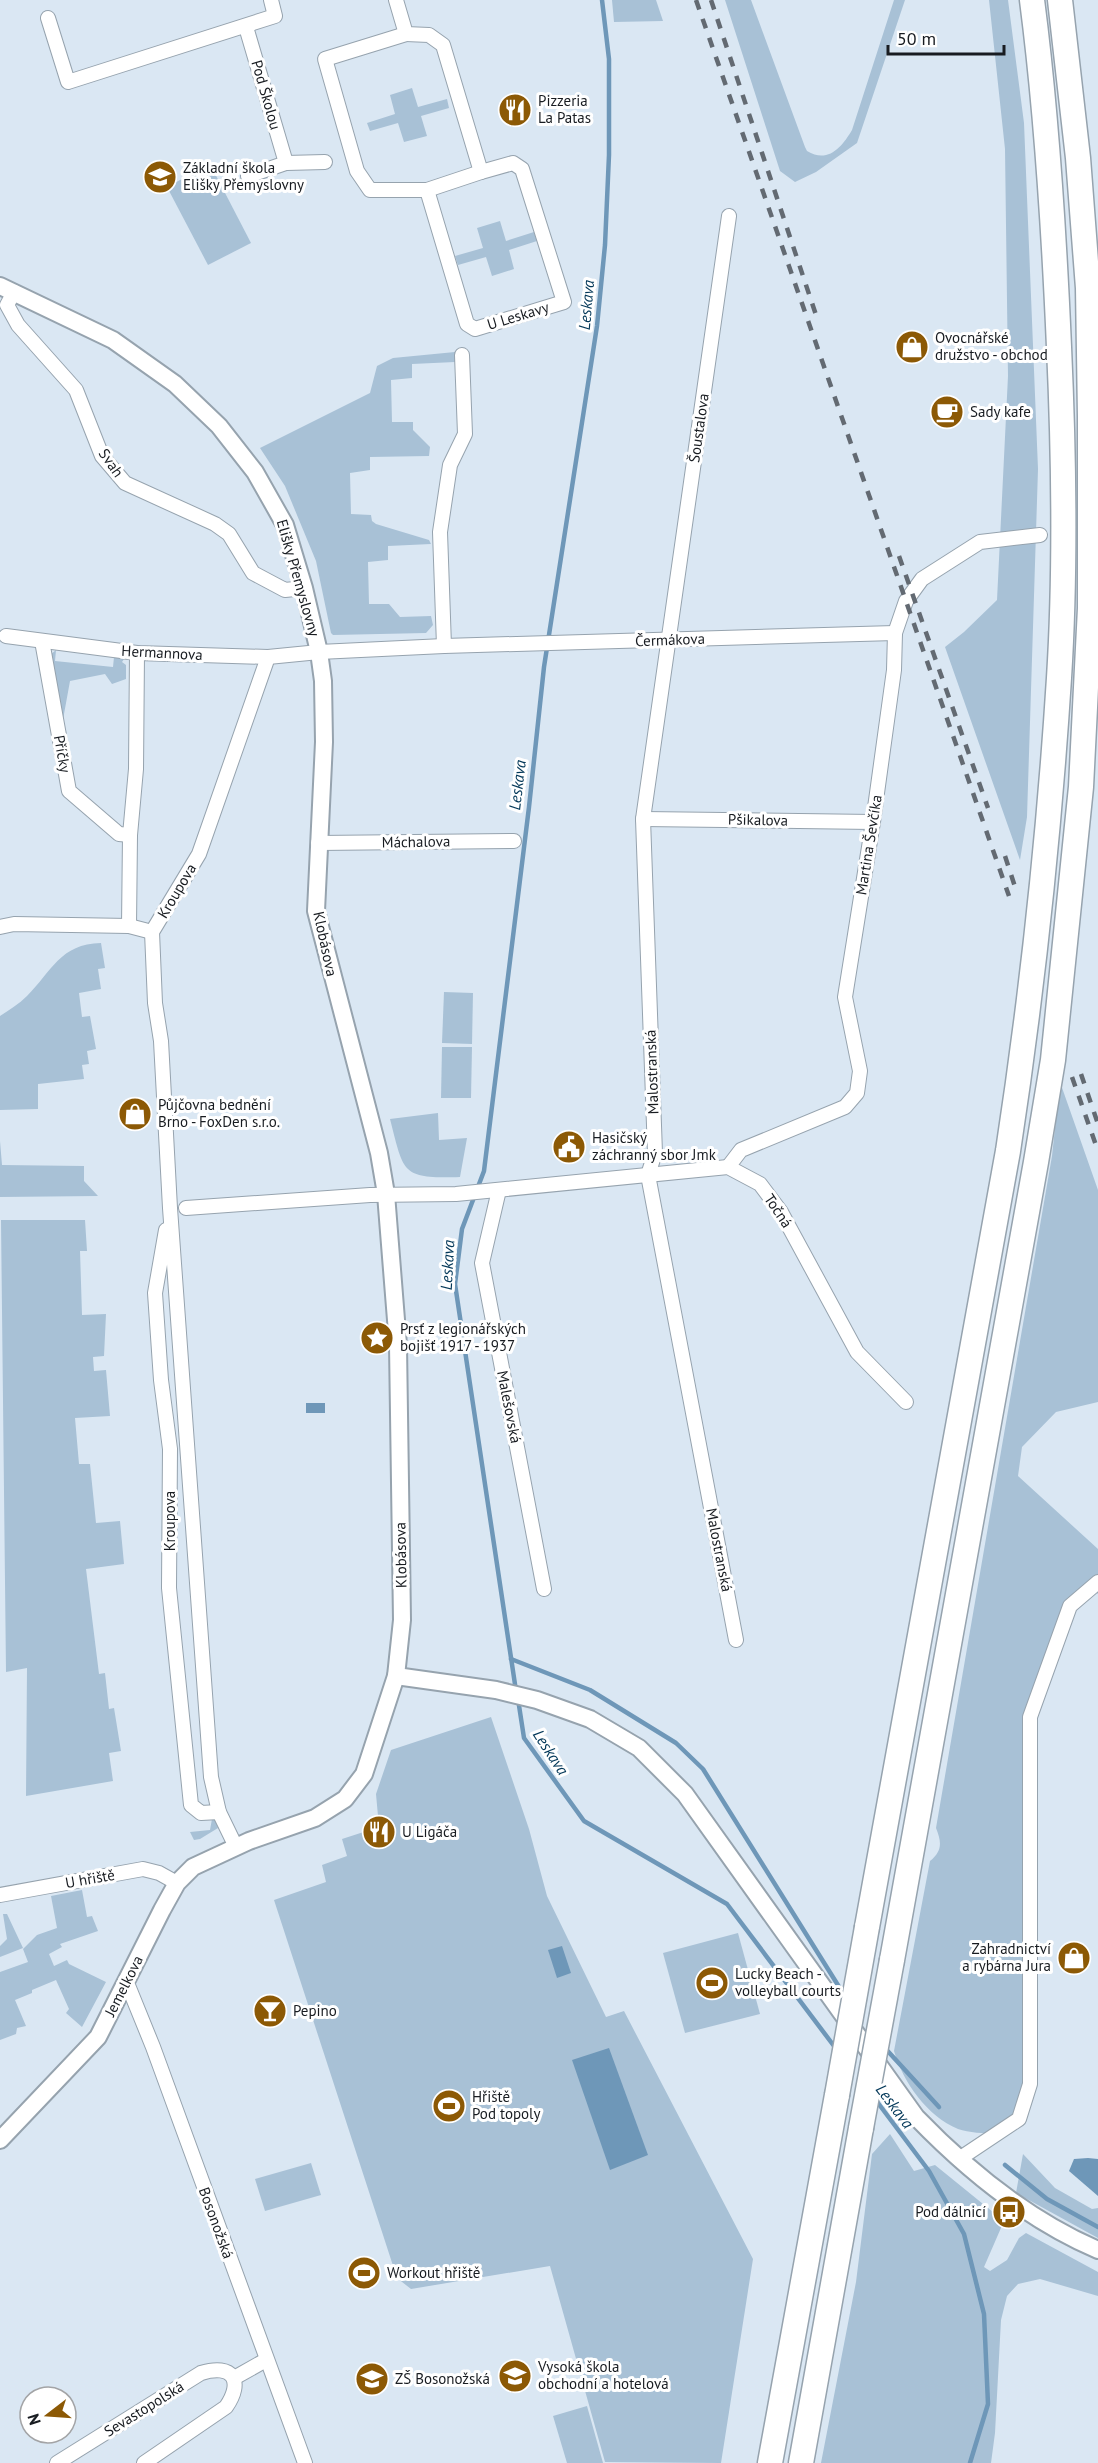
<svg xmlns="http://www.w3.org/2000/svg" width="1098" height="2463" font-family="'PT Sans',sans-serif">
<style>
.green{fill:#a8c1d6}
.water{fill:#6e97b8}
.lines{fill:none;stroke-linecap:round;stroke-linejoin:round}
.stream{stroke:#6e97b8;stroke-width:4.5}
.minor-casing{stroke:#96a3ae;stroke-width:16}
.tertiary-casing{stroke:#96a3ae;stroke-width:20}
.motorway-casing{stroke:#96a3ae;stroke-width:27}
.minor{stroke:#fff;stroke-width:14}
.tertiary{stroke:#fff;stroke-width:16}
.motorway{stroke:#fff;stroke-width:24}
.rail{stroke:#636a72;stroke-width:4.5;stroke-dasharray:10 10;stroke-linecap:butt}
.motorway-bridge-casing{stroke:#96a3ae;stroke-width:27;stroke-linecap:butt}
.motorway-bridge{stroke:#fff;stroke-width:24}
.labels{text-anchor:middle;stroke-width:6;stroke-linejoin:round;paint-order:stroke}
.street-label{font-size:15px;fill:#181c21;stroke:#fff}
.poi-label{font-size:15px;fill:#181c21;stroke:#fff;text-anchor:start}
.water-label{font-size:16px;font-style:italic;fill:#023758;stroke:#fff}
</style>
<rect width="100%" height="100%" fill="#dae7f3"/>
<g class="green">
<path d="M 612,0 L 656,0 L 663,21 L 614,22 Z"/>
<path d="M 725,0 L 751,0 L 805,147 L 807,151 C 828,164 842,147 852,130 L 894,0 L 905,0 L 857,143 L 816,172 L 795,182 L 780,171 Z"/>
<path d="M 989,0 L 1008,0 L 1024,123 L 1038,469 L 1027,817 L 1020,860 L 945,647 L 964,632 L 997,600 L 1008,376 L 1005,149 Z"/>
<path d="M 412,88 L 418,107 L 447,99 L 449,108 L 421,116 L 427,136 L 404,142 L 398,123 L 370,131 L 367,123 L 395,114 L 390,95 Z"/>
<path d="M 210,164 L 251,243 L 208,265 L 167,187 Z"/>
<path d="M 500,221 L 506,241 L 534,232 L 537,241 L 509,250 L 514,269 L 492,276 L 486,257 L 458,265 L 455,256 L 483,248 L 477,228 Z"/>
<path d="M 455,352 L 455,362 L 412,364 L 412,378 L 391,380 L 392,422 L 413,422 L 413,430 L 430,447 L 429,456 L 370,457 L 370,470 L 350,473 L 351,514 L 371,515 L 372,521 L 376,524 L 429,540 L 431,544 L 388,546 L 388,560 L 368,562 L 369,604 L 389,604 L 400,617 L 431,616 L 433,625 L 426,633 L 333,635 L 331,633 L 316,561 L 285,486 L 260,448 L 370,393 L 377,366 L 393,358 Z"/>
<path d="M 56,650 L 55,661 L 113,667 L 114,657 L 124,659 L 122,662 L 126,665 L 126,679 L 112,684 L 105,674 L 70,681 L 62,725 L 50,655 Z"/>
<path d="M 101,943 L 105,968 L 98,969 L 101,989 L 79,993 L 82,1017 L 90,1016 L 96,1049 L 87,1051 L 89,1064 L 82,1065 L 84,1079 L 38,1084 L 38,1109 L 0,1110 L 0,1016 C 9,1010 19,1004 27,996 C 52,971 60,944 101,943 Z"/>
<path d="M 444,992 L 473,993 L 472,1044 L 442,1043 Z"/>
<path d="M 442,1047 L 472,1047 L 471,1098 L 441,1098 Z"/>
<path d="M 1060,1082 L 1098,1190 L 1098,1402 L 1056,1412 L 1022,1447 L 1018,1476 L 1098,1549 L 1098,1594 L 1091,1587 L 1070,1606 L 1030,1717 L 1030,2084 L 1019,2119 L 996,2134 C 984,2133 969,2133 958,2129 C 927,2116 903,2082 894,2051 L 930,1861 C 942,1851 942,1843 936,1828 L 1052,1156 Z"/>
<path d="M 438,1113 L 439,1140 L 467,1138 L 460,1177 C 401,1179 404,1173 390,1119 Z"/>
<path d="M 0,1141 L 2,1165 L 84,1166 L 84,1181 L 98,1196 L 0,1197 Z"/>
<path d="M 1,1220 L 85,1220 L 87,1251 L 80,1251 L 82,1315 L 106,1314 L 104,1356 L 93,1357 L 94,1371 L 106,1370 L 110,1416 L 75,1418 L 79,1464 L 90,1464 L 96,1523 L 120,1521 L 124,1564 L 86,1569 L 99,1674 L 105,1673 L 109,1709 L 114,1708 L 121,1751 L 109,1753 L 113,1781 L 26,1796 L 27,1668 L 6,1672 Z"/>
<path d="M 491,1717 L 529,1829 L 547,1896 L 606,2017 L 624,2011 L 753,2259 L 721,2463 L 605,2462 L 550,2266 L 411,2289 L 397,2278 L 274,1900 L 326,1882 L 322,1865 L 347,1856 L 342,1839 L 379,1827 L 376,1794 L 391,1750 Z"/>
<path d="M 212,1819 L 215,1820 L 218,1828 L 200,1839 L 194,1840 L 190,1832 L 210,1830 Z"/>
<path d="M 82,1890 L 87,1917 L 92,1916 L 98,1931 L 60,1944 L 62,1947 L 49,1954 L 54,1966 L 67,1960 L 69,1964 L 106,1982 L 82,2027 L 66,2013 L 69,2009 L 56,1980 L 32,1990 L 32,1993 L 15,2000 L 26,2026 L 17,2028 L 16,2034 L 0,2040 L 0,1972 L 28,1962 L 23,1949 L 37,1935 L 57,1928 L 51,1896 Z"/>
<path d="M 3,1914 L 7,1914 L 23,1948 L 0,1957 L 0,1946 L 7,1939 Z"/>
<path d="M 738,1933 L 760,2014 L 685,2033 L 663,1953 Z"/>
<path d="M 890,2134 L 914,2171 L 935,2165 L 1004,2221 L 984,2267 L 990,2271 L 1007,2260 L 1019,2238 L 1026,2233 L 1098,2272 L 1098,2296 L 1040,2279 L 1018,2284 L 1007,2296 L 1001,2320 L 995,2433 L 991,2463 L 821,2463 L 856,2282 L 872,2154 Z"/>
<path d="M 1023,2154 L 1055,2188 L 1092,2209 L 1098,2208 L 1098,2238 L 1016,2193 Z"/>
<path d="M 311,2163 L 321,2195 L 265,2211 L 255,2179 Z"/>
<path d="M 587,2406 L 603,2463 L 567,2463 L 553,2416 Z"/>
</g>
<g class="water">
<rect x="306" y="1403" width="19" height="10"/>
<path d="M 562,1946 L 571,1973 L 557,1978 L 548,1950 Z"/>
<path d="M 609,2048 L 648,2155 L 610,2170 L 572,2060 Z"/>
<path d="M 1088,2158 L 1098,2159 L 1098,2196 L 1069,2171 L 1074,2159 Z"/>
</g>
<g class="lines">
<g class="stream">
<path d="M 511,1659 L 590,1690 L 676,1743 L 703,1769 L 846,1998"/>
<path d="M 516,1691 L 455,1284 L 462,1229 L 484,1171 L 529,807 L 544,667 L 597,326 L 605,245 L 609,155 L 609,59 L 602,0"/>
<path d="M 518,1699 L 524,1738 L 584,1821 L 727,1904 L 837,2050"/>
<path d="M 884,2047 L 939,2107"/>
<path d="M 875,2099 L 929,2171 L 964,2234 L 984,2314 L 988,2404 L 970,2463"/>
<path d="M 1005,2165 L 1047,2199 L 1098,2227"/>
</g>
<defs>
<g id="minor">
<path d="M 396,0 L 406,34 L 429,35 L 443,45 L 481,172 L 513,163 L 522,169 L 564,302 L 475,329 L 467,324 L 427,190"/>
<path d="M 48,18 L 68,82 L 275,16 L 271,0"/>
<path d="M 246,27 L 286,163 L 248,176"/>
<path d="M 406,34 L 325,59 L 357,171 L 370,190 L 427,190 L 481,172"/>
<path d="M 286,163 L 325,162"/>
<path d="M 729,216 L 643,819 L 655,1153 L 648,1175 L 736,1640"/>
<path d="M 14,292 L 7,305 L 18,325 L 76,390 L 102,456 L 125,483 L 215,524 L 229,534 L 253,573 L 285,590 L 304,588"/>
<path d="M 6,636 L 137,653 L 268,657 L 319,652 L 444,646 L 895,633"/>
<path d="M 42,641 L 69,791 L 119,834 L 130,835"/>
<path d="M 444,646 L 440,532 L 450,465 L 465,434 L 462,355"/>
<path d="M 643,819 L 873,822"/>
<path d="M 318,843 L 514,841"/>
<path d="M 129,926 L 130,835 L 136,769 L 137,653"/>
<path d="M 0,927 L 14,924 L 129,926 L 152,932"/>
<path d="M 728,1167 L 741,1150 L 845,1107 L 857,1093 L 860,1071 L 845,997 L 873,822 L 894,670 L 895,633 L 906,601 L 922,579 L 980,542 L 1040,535"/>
<path d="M 499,1190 L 482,1263 L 544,1589"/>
<path d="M 186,1208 L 370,1195 L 456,1194 L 728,1167 L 760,1184 L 781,1212 L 857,1352 L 906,1402"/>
<path d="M 166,1230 L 155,1293 L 161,1380 L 170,1449 L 169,1588 L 191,1805 L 201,1813 L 219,1812"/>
<path d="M 236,1847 L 219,1812 L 211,1777 L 170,1208 L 161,1041 L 155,1003 L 152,932 L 199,854 L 268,657"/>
<path d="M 0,1895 L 143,1869 L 159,1873 L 177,1883"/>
<path d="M 127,1983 L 153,2047 L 305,2463"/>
<path d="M 959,2159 L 1019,2119 L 1030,2084 L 1030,1717 L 1070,1606 L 1098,1582"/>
<path d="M 234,2378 L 266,2360"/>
<path d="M 57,2463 L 201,2373 C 233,2363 244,2381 226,2407 L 144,2463"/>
</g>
<g id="tertiary">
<path d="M 0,286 L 113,340 L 175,384 L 219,426 L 255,472 L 285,525 L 304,588 L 319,652 L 323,681 L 324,742 L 316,911 L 379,1153 L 386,1194 L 398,1345 L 402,1620 L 396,1676 L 364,1774 L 345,1799 L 315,1818 L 249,1841 L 193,1867 L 177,1883 L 162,1910 L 98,2037 L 0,2140"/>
<path d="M 396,1676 L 496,1690 L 537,1700 L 590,1719 L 639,1748 L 685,1794 L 916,2117 C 969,2172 1028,2220 1098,2250"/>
</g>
<g id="motorway">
<path d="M 867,1927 L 1008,1151 C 1032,994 1049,836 1059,678 C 1066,568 1064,457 1059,347 C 1054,231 1047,115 1032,0"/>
<path d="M 892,1960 L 1036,1162 L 1053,1060 L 1081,787 L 1090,608 L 1090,417 L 1088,288 L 1078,158 L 1060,0"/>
<path d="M 770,2463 L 837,2095"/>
<path d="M 801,2463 L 861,2128"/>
</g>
</defs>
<use href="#minor" class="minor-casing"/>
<use href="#tertiary" class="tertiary-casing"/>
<use href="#motorway" class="motorway-casing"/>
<use href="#minor" class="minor"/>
<use href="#tertiary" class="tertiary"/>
<use href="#motorway" class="motorway"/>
<g class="rail">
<path d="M 696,0 L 1009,896"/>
<path d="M 711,0 L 818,321"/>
<path d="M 899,556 L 988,808"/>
<path d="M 1005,856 L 1017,893"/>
<path d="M 1081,1074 L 1098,1124"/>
<path d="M 1072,1077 L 1098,1151"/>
</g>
<defs>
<g id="motorway-bridge">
<path d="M 837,2095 L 867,1927"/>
<path d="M 861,2128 L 892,1960"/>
</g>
</defs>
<use href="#motorway-bridge" class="motorway-bridge-casing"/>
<use href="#motorway-bridge" class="motorway-bridge"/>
</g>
<defs>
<symbol id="restaurant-disc" viewBox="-11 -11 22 22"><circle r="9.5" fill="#8c5905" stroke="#fff"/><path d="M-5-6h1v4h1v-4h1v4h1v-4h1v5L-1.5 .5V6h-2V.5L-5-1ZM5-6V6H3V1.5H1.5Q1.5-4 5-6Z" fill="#fff"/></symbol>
<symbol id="school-disc" viewBox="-11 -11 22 22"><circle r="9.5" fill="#8c5905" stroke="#fff"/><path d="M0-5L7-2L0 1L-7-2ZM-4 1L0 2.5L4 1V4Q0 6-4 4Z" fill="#fff"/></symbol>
<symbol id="shop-disc" viewBox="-11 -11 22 22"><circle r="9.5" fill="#8c5905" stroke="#fff"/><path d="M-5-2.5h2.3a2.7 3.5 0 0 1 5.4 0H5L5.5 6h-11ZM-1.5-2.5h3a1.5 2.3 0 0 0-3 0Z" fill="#fff"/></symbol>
<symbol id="cafe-disc" viewBox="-11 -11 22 22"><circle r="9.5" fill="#8c5905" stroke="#fff"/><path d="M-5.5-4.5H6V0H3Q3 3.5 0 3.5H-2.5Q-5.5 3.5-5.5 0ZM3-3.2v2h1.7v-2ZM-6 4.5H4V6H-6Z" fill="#fff"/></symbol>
<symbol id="civic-disc" viewBox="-11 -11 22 22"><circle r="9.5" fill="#8c5905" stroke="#fff"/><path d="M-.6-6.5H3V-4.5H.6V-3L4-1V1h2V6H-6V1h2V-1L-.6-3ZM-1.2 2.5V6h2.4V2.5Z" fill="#fff"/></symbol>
<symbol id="sight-disc" viewBox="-11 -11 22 22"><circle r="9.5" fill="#8c5905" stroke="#fff"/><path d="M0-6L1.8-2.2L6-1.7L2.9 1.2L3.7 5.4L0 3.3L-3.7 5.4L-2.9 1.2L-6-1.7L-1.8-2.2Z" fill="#fff"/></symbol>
<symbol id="stadium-disc" viewBox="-11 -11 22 22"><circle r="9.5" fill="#8c5905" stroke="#fff"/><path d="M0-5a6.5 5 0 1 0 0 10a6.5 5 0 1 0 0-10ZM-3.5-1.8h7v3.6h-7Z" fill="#fff"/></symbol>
<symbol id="bar-disc" viewBox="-11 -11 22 22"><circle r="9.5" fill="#8c5905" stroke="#fff"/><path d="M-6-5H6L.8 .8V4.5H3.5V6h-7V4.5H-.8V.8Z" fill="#fff"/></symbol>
<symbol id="bus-disc" viewBox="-11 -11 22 22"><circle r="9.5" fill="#8c5905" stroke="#fff"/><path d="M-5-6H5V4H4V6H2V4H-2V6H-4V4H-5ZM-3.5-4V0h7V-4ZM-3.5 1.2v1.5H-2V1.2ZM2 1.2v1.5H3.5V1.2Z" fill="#fff"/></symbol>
<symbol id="university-disc" viewBox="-11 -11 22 22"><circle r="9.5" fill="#8c5905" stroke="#fff"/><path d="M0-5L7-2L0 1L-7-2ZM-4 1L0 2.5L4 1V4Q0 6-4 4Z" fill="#fff"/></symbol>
</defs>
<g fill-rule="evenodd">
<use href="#restaurant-disc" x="496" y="91" width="38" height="38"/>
<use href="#school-disc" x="141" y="158" width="38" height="38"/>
<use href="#shop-disc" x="893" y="328" width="38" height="38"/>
<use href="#cafe-disc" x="928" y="393" width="38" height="38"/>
<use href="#shop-disc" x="116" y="1095" width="38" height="38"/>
<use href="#civic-disc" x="550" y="1128" width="38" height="38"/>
<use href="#sight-disc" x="358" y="1319" width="38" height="38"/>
<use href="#restaurant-disc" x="360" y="1813" width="38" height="38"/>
<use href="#shop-disc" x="1055" y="1939" width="38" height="38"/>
<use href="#stadium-disc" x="693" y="1964" width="38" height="38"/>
<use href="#bar-disc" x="251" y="1992" width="38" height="38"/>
<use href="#stadium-disc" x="430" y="2087" width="38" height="38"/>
<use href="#bus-disc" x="990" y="2193" width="38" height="38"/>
<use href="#stadium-disc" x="345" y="2254" width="38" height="38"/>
<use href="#university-disc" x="496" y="2357" width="38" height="38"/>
<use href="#school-disc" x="353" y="2360" width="38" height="38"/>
</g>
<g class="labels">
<g class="street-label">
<text transform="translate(266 95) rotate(74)" y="5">Pod Školou</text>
<text transform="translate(518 316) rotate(-17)" y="5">U Leskavy</text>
<text transform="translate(699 428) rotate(-82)" y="5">Šoustalova</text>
<text transform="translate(111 463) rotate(55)" y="5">Svah</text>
<text transform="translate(298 578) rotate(74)" y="5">Elišky Přemyslovny</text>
<text transform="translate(670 640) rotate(-2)" y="5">Čermákova</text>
<text transform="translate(162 653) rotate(3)" y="5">Hermannova</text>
<text transform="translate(62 754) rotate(80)" y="5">Příčky</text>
<text transform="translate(758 820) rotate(1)" y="5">Pšikalova</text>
<text transform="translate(416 842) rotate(-1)" y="5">Máchalova</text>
<text transform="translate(869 845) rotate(-81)" y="5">Martina Ševčíka</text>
<text transform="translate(177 891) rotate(-59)" y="5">Kroupova</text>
<text transform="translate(325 944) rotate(78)" y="5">Klobásova</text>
<text transform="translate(652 1072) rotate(-92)" y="5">Malostranská</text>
<text transform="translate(778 1211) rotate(56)" y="5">Točná</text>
<text transform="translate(509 1407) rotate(79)" y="5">Malešovská</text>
<text transform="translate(170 1521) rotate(-90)" y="5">Kroupova</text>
<text transform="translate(719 1550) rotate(79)" y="5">Malostranská</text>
<text transform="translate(401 1555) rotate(-91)" y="5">Klobásova</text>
<text transform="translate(90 1879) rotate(-10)" y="5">U hřiště</text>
<text transform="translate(124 1986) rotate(-63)" y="5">Jemelkova</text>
<text transform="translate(216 2223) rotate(70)" y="5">Bosonožská</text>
<text transform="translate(144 2409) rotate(-32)" y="5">Sevastopolská</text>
</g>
<g class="poi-label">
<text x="538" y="106">Pizzeria<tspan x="538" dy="17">La Patas</tspan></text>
<text x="183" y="173">Základní škola<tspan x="183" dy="17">Elišky Přemyslovny</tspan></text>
<text x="935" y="343">Ovocnářské<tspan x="935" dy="17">družstvo - obchod</tspan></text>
<text x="970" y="417">Sady kafe</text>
<text x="158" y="1110">Půjčovna bednění<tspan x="158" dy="17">Brno - FoxDen s.r.o.</tspan></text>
<text x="592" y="1143">Hasičský<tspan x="592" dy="17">záchranný sbor Jmk</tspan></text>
<text x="400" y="1334">Prsť z legionářských<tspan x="400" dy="17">bojišť 1917 - 1937</tspan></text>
<text x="402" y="1837">U Ligáča</text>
<text x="1051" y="1954" text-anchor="end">Zahradnictví<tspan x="1051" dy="17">a rybárna Jura</tspan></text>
<text x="735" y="1979">Lucky Beach -<tspan x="735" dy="17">volleyball courts</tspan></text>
<text x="293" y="2016">Pepino</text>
<text x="472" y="2102">Hřiště<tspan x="472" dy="17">Pod topoly</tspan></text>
<text x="986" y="2217" text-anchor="end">Pod dálnicí</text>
<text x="387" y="2278">Workout hřiště</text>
<text x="538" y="2372">Vysoká škola<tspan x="538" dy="17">obchodní a hotelová</tspan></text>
<text x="395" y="2384">ZŠ Bosonožská</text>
</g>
<g class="water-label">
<text transform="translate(586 305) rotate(-85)" y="6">Leskava</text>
<text transform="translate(517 785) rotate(-83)" y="6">Leskava</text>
<text transform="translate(447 1265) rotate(-87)" y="6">Leskava</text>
<text transform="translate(551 1752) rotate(57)" y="6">Leskava</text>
<text transform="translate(895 2106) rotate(53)" y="6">Leskava</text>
</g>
</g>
<g transform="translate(48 2415) rotate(253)"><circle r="28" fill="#ffffff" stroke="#a3a4a6" stroke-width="1.5"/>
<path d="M0-4.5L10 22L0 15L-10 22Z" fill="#8c5905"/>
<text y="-9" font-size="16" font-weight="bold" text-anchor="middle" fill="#181c21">N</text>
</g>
<path d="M888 45v9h116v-9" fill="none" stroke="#181c21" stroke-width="3"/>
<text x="897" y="45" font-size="18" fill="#181c21" stroke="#ffffff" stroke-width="4.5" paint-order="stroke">50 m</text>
</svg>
